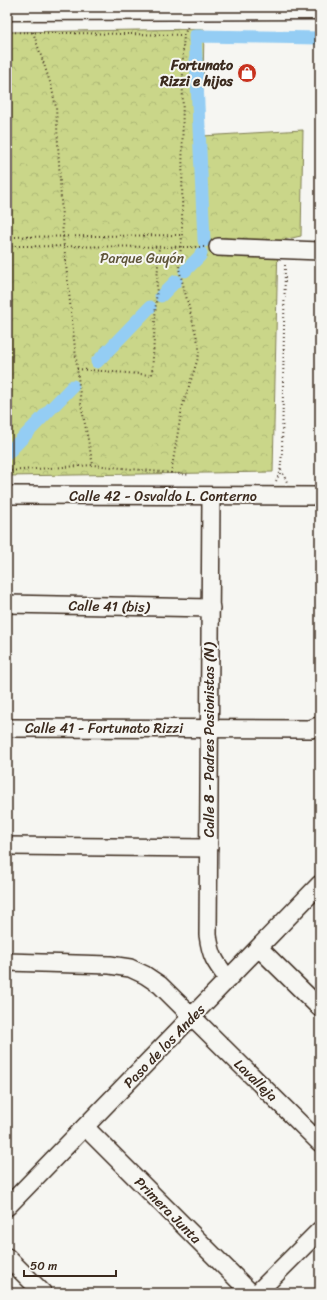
<svg xmlns="http://www.w3.org/2000/svg" width="327" height="1300" font-family="Sriracha,sans-serif">
<style>
.park{fill:url(#park-crowns);stroke:#828054}
.lines{fill:none;stroke-linecap:round;stroke-linejoin:round}
.canal{stroke:#94cdf4;stroke-width:13}
.minor-casing{stroke:#3b2a1e;stroke-width:20}
.major-casing{stroke:#3b2a1e;stroke-width:25}
.path{stroke:#3b2a1e;stroke-width:2;stroke-dasharray:1 3;stroke-linecap:butt}
.minor{stroke:#f6f6f2;stroke-width:17}
.major{stroke:#f6f6f2;stroke-width:22}
.labels{text-anchor:middle;stroke-width:4;stroke-linejoin:round;paint-order:stroke}
.poi-label{font-size:14px;font-weight:bold;fill:#3b2a1e;stroke:#f6f6f2;text-anchor:end}
.park-label{font-size:14px;fill:#5f5539;stroke:#f6f6f2}
.street-label{font-size:14px;fill:#3b2a1e;stroke:#f6f6f2}
</style>
<defs>
<pattern id="park-crowns" width="20" height="18" patternUnits="userSpaceOnUse"><rect width="20" height="18" fill="#cad689"/><path d="M2 6a3 3 0 1 1 6 0M12 15a3 3 0 1 1 6 0" fill="none" stroke="#aeb876"/></pattern>
</defs>
<rect width="100%" height="100%" fill="#f6f6f2"/>
<filter id="ink" filterUnits="userSpaceOnUse"><feTurbulence type="fractalNoise" baseFrequency=".025" numOctaves="2"/><feDisplacementMap in="SourceGraphic" scale="8" xChannelSelector="R" yChannelSelector="G"/><feConvolveMatrix kernelMatrix="1 2 1 2 8 2 1 2 1" color-interpolation-filters="sRGB"/></filter>
<g filter="url(#ink)">
<path class="park" d="M 204,29 L 202,136 L 303,130 L 301,236 L 278,241 L 273,472 L 7,476 L 7,32 Z"/>
<g class="lines">
<g class="canal">
<path d="M 204,241 L 195,36 L 320,38"/>
<path d="M 185,271 L 200,256 L 201,253"/>
<path d="M 161,296 L 176,281"/>
<path d="M 97,362 L 150,307"/>
<path d="M 7,454 L 73,386"/>
</g>
<defs>
<g id="minor">
<path d="M 218,247 L 320,251"/>
<path d="M 7,495 L 320,496"/>
<path d="M 211,496 L 208,935 C 211,957 215,962 228,979"/>
<path d="M 7,604 L 211,608"/>
<path d="M 7,728 L 311,729 L 320,725"/>
<path d="M 7,846 L 209,848"/>
<path d="M 259,948 L 320,1008"/>
<path d="M 7,962 L 110,965 L 130,968 L 145,975 L 160,985 L 320,1143"/>
<path d="M 85,1127 L 251,1293"/>
<path d="M 7,1207 L 320,884"/>
<path d="M 7,1257 L 43,1293"/>
<path d="M 257,1293 L 320,1230"/>
</g>
<path id="major" d="M 7,9 L 320,8"/>
</defs>
<use href="#minor" class="minor-casing"/>
<use href="#major" class="major-casing"/>
<g class="path">
<path d="M 7,32 L 184,35"/>
<path d="M 33,32 L 51,85 L 56,107 L 63,237 L 81,404 L 93,465"/>
<path d="M 7,237 L 182,235"/>
<path d="M 7,246 L 205,247"/>
<path d="M 77,369 L 152,375 L 159,247"/>
<path d="M 281,470 L 287,482"/>
<path d="M 7,471 L 93,465 L 190,475"/>
<path d="M 171,473 L 182,408 L 199,355 L 199,346 L 179,269 L 182,235 L 183,49 L 184,35 L 188,26"/>
<path d="M 276,481 L 280,473 L 282,453 L 285,265"/>
</g>
<use href="#minor" class="minor"/>
<use href="#major" class="major"/>
</g>
</g>
<defs>
<symbol id="shop-disc" viewBox="-11 -11 22 22"><circle r="9.5" fill="#c8321e" stroke="#f6f6f2"/><path d="M-5-2.5h2.3a2.7 3.5 0 0 1 5.4 0H5L5.5 6h-11ZM-1.5-2.5h3a1.5 2.3 0 0 0-3 0Z" fill="#fff"/></symbol>
</defs>
<g fill-rule="evenodd">
<use href="#shop-disc" x="236" y="62" width="22" height="22"/>
</g>
<g class="labels">
<g class="poi-label">
<text x="233" y="70">Fortunato<tspan x="233" dy="16">Rizzi e hijos</tspan></text>
</g>
<g class="park-label">
<text x="142" y="263">Parque Guyón</text>
</g>
<g class="street-label">
<text x="163" y="501">Calle 42 - Osvaldo L. Conterno</text>
<text transform="translate(109 606) rotate(1)" y="5">Calle 41 (bis)</text>
<text x="104" y="733">Calle 41 - Fortunato Rizzi</text>
<text transform="translate(209 740) rotate(-90)" y="5">Calle 8 - Padres Pasionistas (N)</text>
<text transform="translate(164 1046) rotate(-46)" y="5">Paso de los Andes</text>
<text transform="translate(256 1080) rotate(44)" y="5">Lavalleja</text>
<text transform="translate(168 1210) rotate(45)" y="5">Primera Junta</text>
</g>
</g>
<rect width="327" height="1300" fill="none" stroke="#f6f6f2" stroke-width="24"/>
<rect x="12" y="12" width="303" height="1276" fill="none" stroke="#3b2a1e" stroke-width="1.5" filter="url(#ink)"/>
<path d="M24 1270v6h92v-6" fill="none" stroke="#3b2a1e" stroke-width="2"/>
<text x="30" y="1270" font-size="12" fill="#3b2a1e" stroke="#f6f6f2" stroke-width="3" paint-order="stroke">50 m</text>
</svg>
